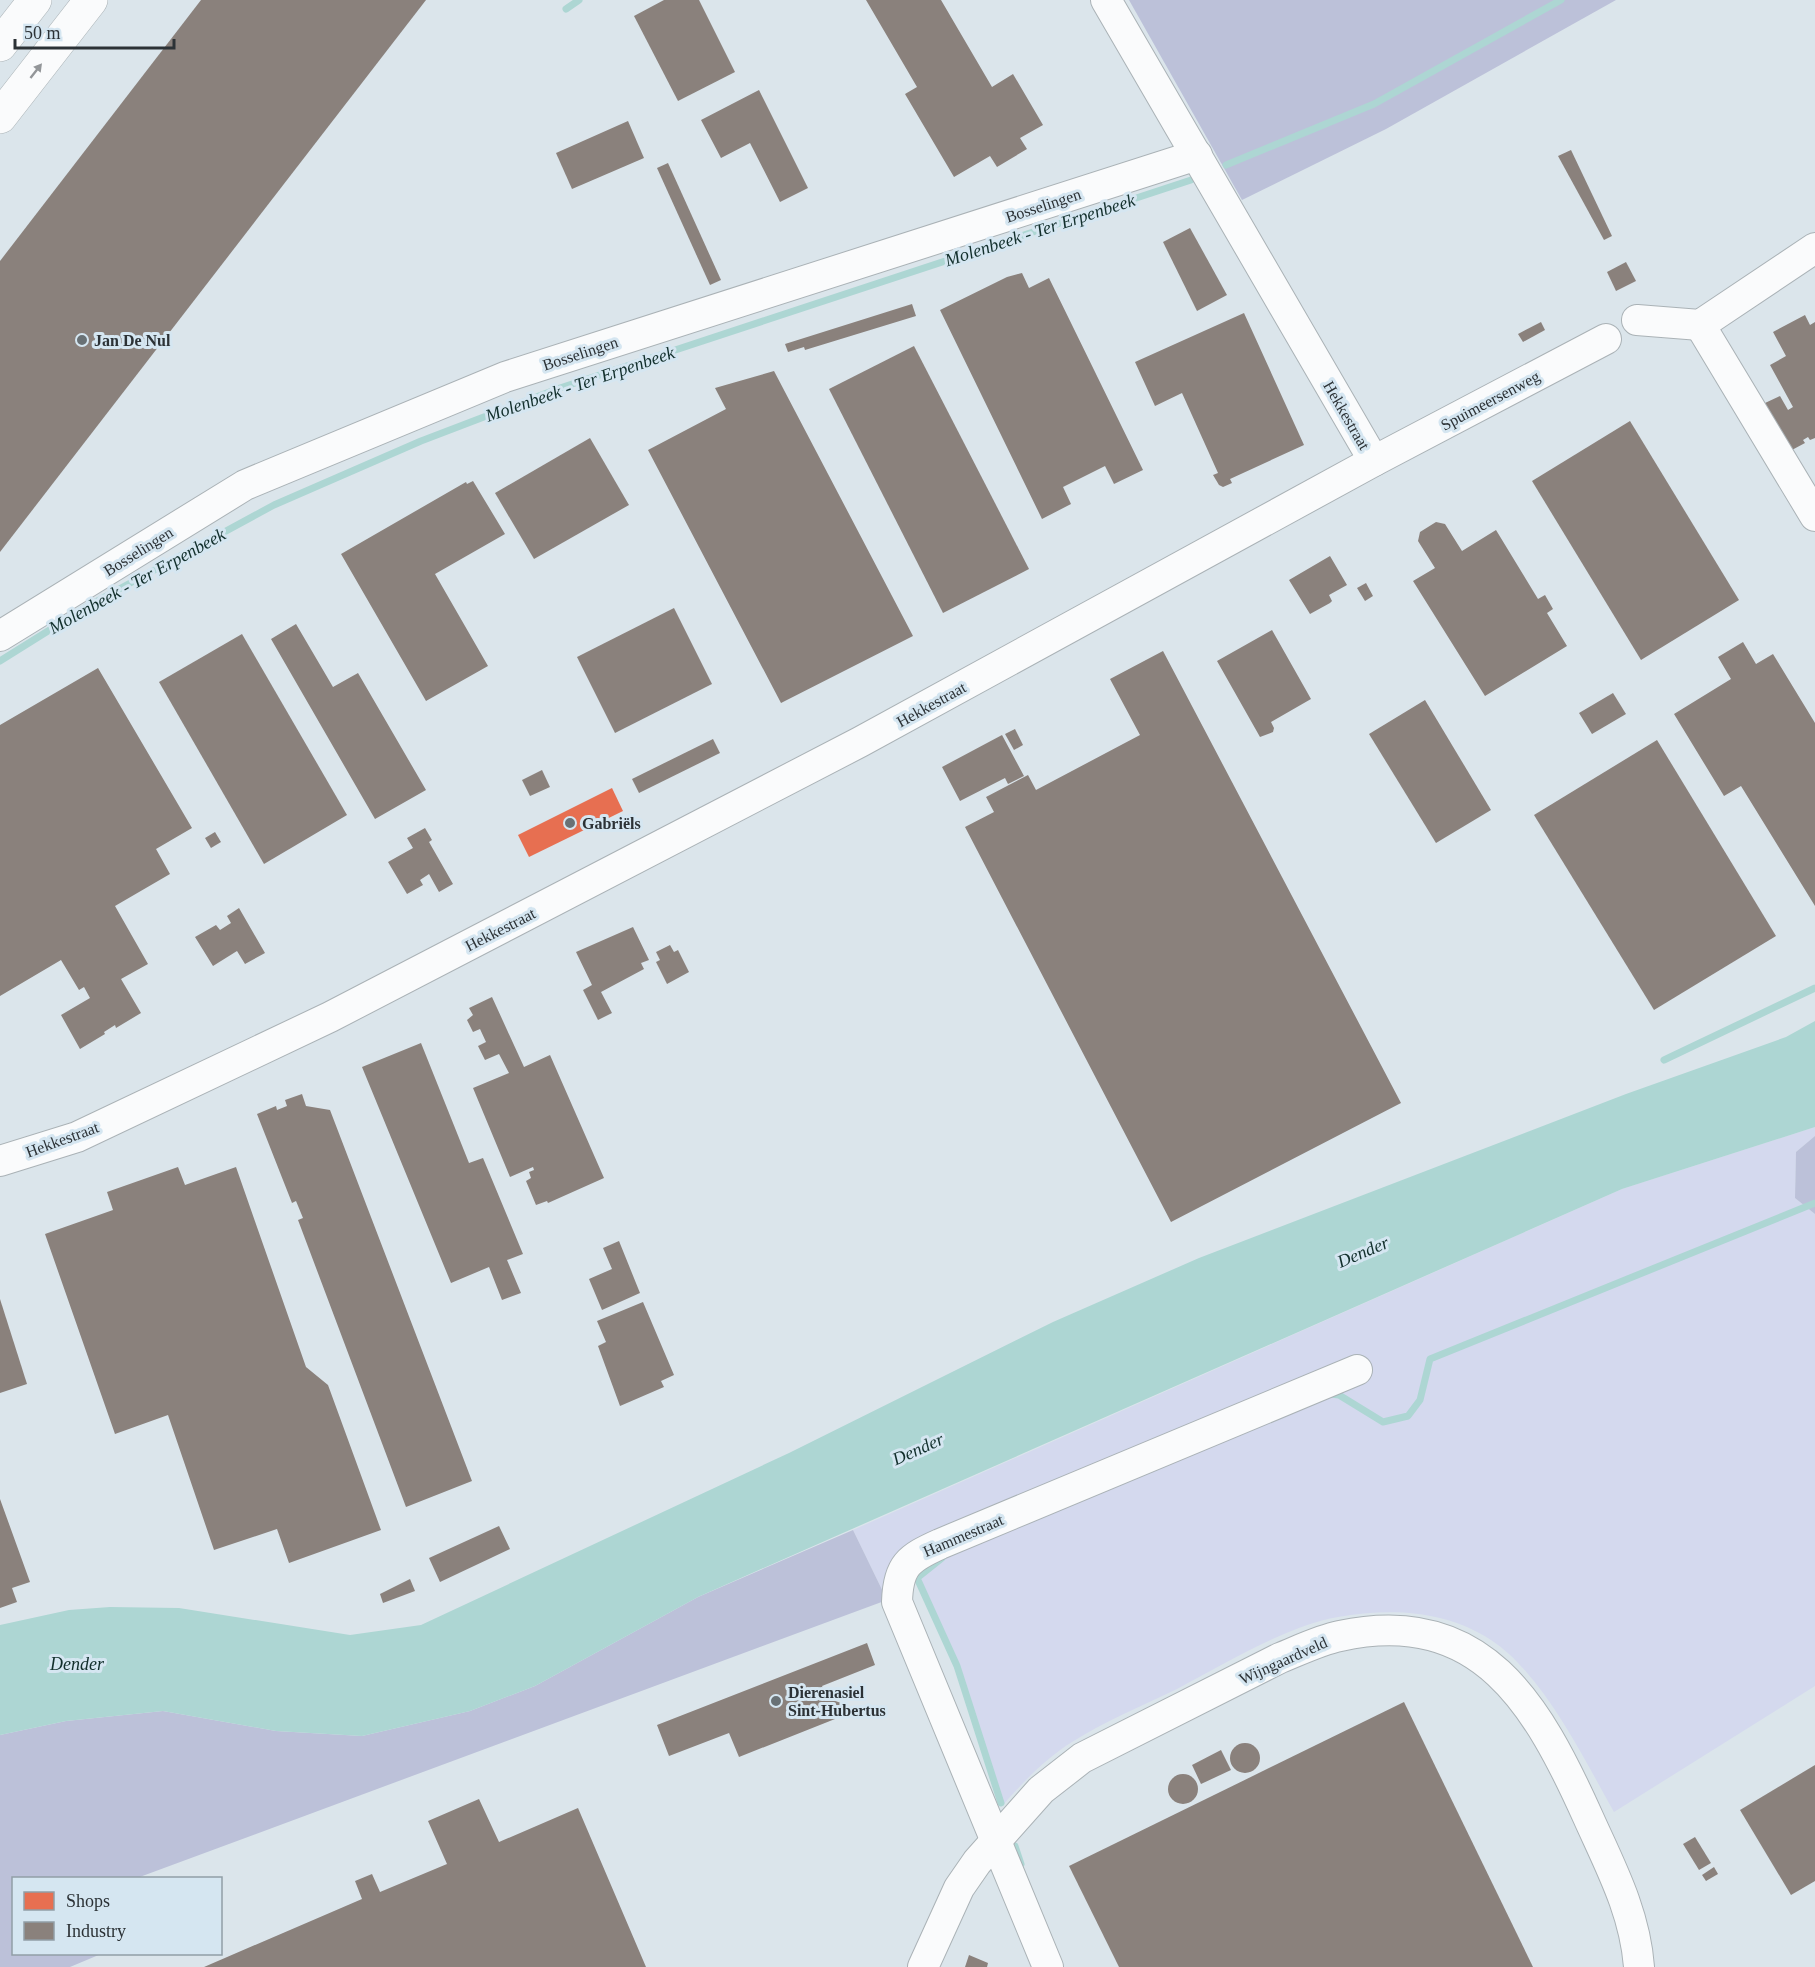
<svg xmlns="http://www.w3.org/2000/svg" width="1815" height="1967" font-family="Georgia,serif">
<style>
.green{fill:#d4d9ee}
.forest{fill:#bcc1d9}
.water{fill:#add6d3}
.shops{fill:#e76f51}
.industry{fill:#8a817c}
.lines{fill:none;stroke-linecap:round;stroke-linejoin:round}
.stream{stroke:#add6d3;stroke-width:7}
.minor-casing{stroke:#aab2b6;stroke-width:32}
.major-casing{stroke:#aab2b6;stroke-width:34}
.minor{stroke:#fafbfc;stroke-width:30}
.major{stroke:#fafbfc;stroke-width:33}
.oneway{fill:#939699}
.poi-dot{fill:#697175;stroke:#d5e6f1;stroke-width:2}
.labels{text-anchor:middle;stroke-width:6;stroke-linejoin:round;paint-order:stroke}
.street-label{font-size:16px;fill:#2c3236;stroke:#d5e6f1}
.poi-label{font-size:16px;font-weight:bold;fill:#2c3236;stroke:#d5e6f1;text-anchor:start}
.water-label{font-size:18px;font-style:italic;fill:#122f2c;stroke:#d5e6f1}
</style>
<rect width="100%" height="100%" fill="#dbe5eb"/>
<path class="green" d="M 1815,1127 L 1815,1136 L 1796,1152 L 1795,1198 L 1815,1214 L 1815,1686 L 1614,1812 C 1584,1759 1543,1674 1491,1640 C 1445,1610 1390,1608 1338,1617 C 1288,1625 1223,1665 1177,1689 C 1142,1706 1105,1721 1072,1742 C 1045,1759 1023,1782 1002,1806 L 957,1666 L 917,1578 L 887,1600 L 853,1530 L 1622,1189 Z"/>
<g class="forest">
<path d="M 1129,0 L 1616,0 L 1386,129 L 1242,200 Z"/>
<path d="M 1815,1136 L 1815,1214 L 1795,1198 L 1796,1152 Z"/>
<path d="M 853,1530 L 887,1600 L 137,1878 L 14,1878 L 14,1954 L 101,1954 L 70,1967 L 0,1967 L 0,1735 L 66,1721 L 163,1711 L 276,1731 L 362,1736 L 470,1711 L 535,1686 L 698,1597 Z"/>
</g>
<path class="water" d="M 1815,1021 L 1815,1127 L 1622,1189 L 698,1597 L 535,1686 L 470,1711 L 362,1736 L 276,1731 L 163,1711 L 66,1721 L 0,1735 L 0,1625 L 69,1610 L 110,1607 L 179,1608 L 350,1635 L 421,1625 L 789,1453 L 1053,1322 L 1199,1258 L 1626,1094 L 1786,1037 Z"/>
<path class="shops" d="M 612,788 L 623,811 L 529,857 L 518,835 Z"/>
<g class="industry">
<path d="M 201,0 L 426,0 L 0,552 L 0,261 Z"/>
<path d="M 664,0 L 699,0 L 735,72 L 678,101 L 634,16 Z"/>
<path d="M 866,0 L 941,0 L 992,87 L 1013,74 L 1043,125 L 1020,138 L 1027,149 L 997,167 L 990,156 L 954,177 L 905,94 L 917,87 Z"/>
<path d="M 759,90 L 808,188 L 780,202 L 750,143 L 721,158 L 701,120 Z"/>
<path d="M 628,121 L 644,158 L 572,189 L 556,153 Z"/>
<path d="M 1571,150 L 1612,236 L 1604,240 L 1558,156 Z"/>
<path d="M 668,163 L 721,280 L 710,285 L 657,168 Z"/>
<path d="M 1190,228 L 1227,295 L 1197,311 L 1163,242 Z"/>
<path d="M 1626,262 L 1636,281 L 1616,291 L 1607,272 Z"/>
<path d="M 1022,273 L 1029,288 L 1049,278 L 1143,470 L 1114,484 L 1105,466 L 1063,487 L 1071,504 L 1042,519 L 940,310 L 1007,277 Z"/>
<path d="M 912,304 L 916,316 L 805,350 L 804,347 L 788,352 L 785,344 Z"/>
<path d="M 1244,313 L 1304,445 L 1230,479 L 1232,483 L 1223,487 L 1219,485 L 1213,475 L 1218,473 L 1182,393 L 1155,406 L 1135,362 Z"/>
<path d="M 1805,315 L 1810,325 L 1815,322 L 1815,438 L 1810,440 L 1808,437 L 1803,440 L 1805,443 L 1790,451 L 1765,403 L 1780,396 L 1788,410 L 1793,407 L 1770,365 L 1786,356 L 1773,332 Z"/>
<path d="M 1541,322 L 1545,330 L 1523,342 L 1518,334 Z"/>
<path d="M 914,346 L 1029,569 L 943,613 L 829,389 Z"/>
<path d="M 774,371 L 913,636 L 781,703 L 648,450 L 726,409 L 715,388 Z"/>
<path d="M 1630,421 L 1739,600 L 1641,660 L 1532,481 Z"/>
<path d="M 590,438 L 629,505 L 534,559 L 495,493 Z"/>
<path d="M 473,481 L 505,534 L 435,574 L 488,666 L 426,701 L 341,554 L 466,482 L 467,484 Z"/>
<path d="M 1436,522 L 1445,524 L 1462,551 L 1496,530 L 1538,599 L 1545,595 L 1553,609 L 1547,613 L 1567,646 L 1485,696 L 1413,581 L 1435,568 L 1418,541 L 1420,532 Z"/>
<path d="M 1330,556 L 1347,585 L 1329,595 L 1332,601 L 1330,603 L 1310,614 L 1289,580 Z"/>
<path d="M 1366,583 L 1373,596 L 1365,601 L 1357,588 Z"/>
<path d="M 674,608 L 712,684 L 615,733 L 577,657 Z"/>
<path d="M 296,624 L 333,687 L 358,673 L 426,790 L 375,819 L 271,639 Z"/>
<path d="M 1272,630 L 1311,699 L 1271,722 L 1274,728 L 1273,732 L 1260,737 L 1217,661 Z"/>
<path d="M 242,634 L 347,815 L 264,864 L 159,682 Z"/>
<path d="M 1743,642 L 1756,664 L 1773,654 L 1815,723 L 1815,906 L 1741,786 L 1724,796 L 1674,714 L 1731,679 L 1718,657 Z"/>
<path d="M 1163,651 L 1401,1103 L 1171,1222 L 965,827 L 994,812 L 986,797 L 1028,775 L 1036,790 L 1140,735 L 1110,679 Z"/>
<path d="M 98,668 L 192,828 L 156,849 L 170,874 L 115,906 L 148,964 L 121,979 L 141,1013 L 116,1028 L 115,1025 L 104,1032 L 105,1034 L 80,1049 L 61,1015 L 90,998 L 84,987 L 79,990 L 61,960 L 0,996 L 0,725 Z"/>
<path d="M 1613,693 L 1626,714 L 1592,734 L 1579,713 Z"/>
<path d="M 1425,700 L 1491,810 L 1436,843 L 1369,734 Z"/>
<path d="M 1015,729 L 1023,745 L 1014,750 L 1005,734 Z"/>
<path d="M 1002,735 L 1024,776 L 1008,784 L 1005,778 L 960,801 L 942,767 Z"/>
<path d="M 713,739 L 720,753 L 639,793 L 632,779 Z"/>
<path d="M 1657,740 L 1776,936 L 1654,1010 L 1534,815 Z"/>
<path d="M 542,770 L 550,787 L 530,796 L 522,780 Z"/>
<path d="M 425,828 L 432,840 L 429,842 L 453,884 L 439,892 L 429,874 L 420,880 L 423,885 L 407,894 L 388,862 L 413,848 L 407,838 Z"/>
<path d="M 215,832 L 221,842 L 211,848 L 205,838 Z"/>
<path d="M 239,908 L 265,953 L 245,964 L 237,951 L 213,966 L 195,937 L 216,925 L 220,930 L 231,923 L 227,916 Z"/>
<path d="M 633,927 L 649,960 L 641,963 L 644,969 L 601,992 L 612,1013 L 598,1020 L 583,990 L 592,985 L 576,952 Z"/>
<path d="M 670,945 L 674,952 L 678,950 L 689,972 L 667,984 L 656,962 L 660,960 L 656,952 Z"/>
<path d="M 492,997 L 524,1067 L 550,1055 L 604,1178 L 548,1203 L 547,1201 L 536,1205 L 526,1181 L 531,1178 L 529,1172 L 534,1170 L 533,1167 L 510,1177 L 473,1088 L 509,1073 L 499,1054 L 485,1060 L 478,1046 L 486,1042 L 480,1029 L 473,1032 L 467,1020 L 473,1015 L 469,1008 Z"/>
<path d="M 421,1043 L 469,1163 L 483,1158 L 523,1254 L 507,1260 L 521,1293 L 502,1300 L 489,1267 L 451,1283 L 362,1067 Z"/>
<path d="M 302,1094 L 306,1106 L 330,1110 L 472,1481 L 406,1507 L 298,1220 L 303,1218 L 296,1201 L 292,1203 L 257,1114 L 276,1106 L 277,1110 L 287,1106 L 285,1100 Z"/>
<path d="M 178,1167 L 185,1185 L 236,1167 L 306,1367 L 328,1385 L 381,1530 L 289,1563 L 277,1529 L 214,1550 L 168,1415 L 115,1434 L 45,1234 L 113,1210 L 107,1192 Z"/>
<path d="M 619,1241 L 640,1293 L 602,1310 L 589,1279 L 612,1269 L 603,1248 Z"/>
<path d="M 0,1299 L 27,1384 L 0,1393 Z"/>
<path d="M 643,1302 L 674,1375 L 661,1381 L 664,1387 L 620,1406 L 598,1346 L 606,1342 L 597,1321 Z"/>
<path d="M 0,1499 L 30,1582 L 12,1588 L 17,1602 L 0,1608 Z"/>
<path d="M 499,1526 L 510,1549 L 440,1582 L 429,1558 Z"/>
<path d="M 410,1579 L 415,1591 L 383,1603 L 380,1594 Z"/>
<path d="M 867,1643 L 875,1665 L 822,1686 L 827,1698 L 841,1703 L 835,1719 L 739,1757 L 729,1733 L 669,1756 L 657,1725 Z"/>
<path d="M 1404,1702 L 1533,1967 L 1119,1967 L 1069,1866 Z"/>
<circle cx="1245" cy="1758" r="15"/>
<path d="M 1221,1750 L 1231,1770 L 1201,1784 L 1192,1765 Z"/>
<path d="M 1815,1765 L 1815,1881 L 1791,1895 L 1740,1810 Z"/>
<circle cx="1183" cy="1789" r="15"/>
<path d="M 479,1799 L 499,1842 L 578,1808 L 646,1967 L 204,1967 L 362,1899 L 355,1881 L 372,1874 L 380,1892 L 447,1864 L 428,1821 Z"/>
<path d="M 1695,1837 L 1711,1863 L 1699,1870 L 1683,1844 Z"/>
<path d="M 1714,1867 L 1718,1874 L 1706,1881 L 1702,1875 Z"/>
<path d="M 969,1955 L 988,1963 L 987,1967 L 965,1967 Z"/>
</g>
<g class="lines">
<g class="stream">
<path d="M 566,9 L 579,0"/>
<path d="M 1226,165 L 1374,104 L 1561,0"/>
<path d="M 0,661 L 88,606 L 274,505 L 421,441 L 560,388 L 1191,180"/>
<path d="M 1664,1060 L 1815,988"/>
<path d="M 1330,1394 L 1339,1395 L 1383,1422 L 1408,1416 L 1420,1400 L 1430,1359 L 1815,1203"/>
<path d="M 942,1558 L 917,1578 L 957,1666 L 1001,1803"/>
<path d="M 1015,1846 L 1021,1864"/>
</g>
<defs>
<g id="minor">
<path d="M 1106,0 L 1374,461"/>
<path d="M 1637,320 L 1700,325 L 1815,248"/>
<path d="M 1700,325 L 1815,516"/>
<path d="M 0,636 L 245,485 L 505,377 L 1197,155"/>
<path d="M 0,1161 L 77,1137 L 330,1017 L 860,742 L 1374,461 L 1606,339"/>
<path d="M 923,1967 L 959,1888 L 977,1862 L 1041,1790 L 1082,1758 L 1280,1658 C 1300,1650 1320,1640 1340,1636 C 1482,1605 1538,1706 1588,1817 C 1610,1866 1635,1912 1639,1967"/>
<path d="M 1048,1967 L 897,1602 C 898,1565 909,1558 940,1544 L 1357,1370"/>
</g>
<g id="major">
<path d="M 0,45 L 35,0"/>
<path d="M 0,117 L 91,0"/>
</g>
</defs>
<use href="#minor" class="minor-casing"/>
<use href="#major" class="major-casing"/>
<use href="#minor" class="minor"/>
<use href="#major" class="major"/>
</g>
<defs><path id="oneway-solid" d="M-6-.8H1V-3.2L6.5 0L1 3.2V.8H-6Z" transform="scale(1.5)"/></defs>
<use class="oneway" href="#oneway-solid" transform="translate(36 71) rotate(-52)"/>
<g class="poi-dot">
<circle cx="82" cy="340" r="6"/>
<circle cx="570" cy="823" r="6"/>
<circle cx="776" cy="1701" r="6"/>
</g>
<g class="labels">
<g class="street-label">
<text transform="translate(1043 205) rotate(-18)" y="6">Bosselingen</text>
<text transform="translate(580 353) rotate(-18)" y="6">Bosselingen</text>
<text transform="translate(1490 400) rotate(-28)" y="6">Spuimeersenweg</text>
<text transform="translate(1347 415) rotate(60)" y="6">Hekkestraat</text>
<text transform="translate(138 551) rotate(-32)" y="6">Bosselingen</text>
<text transform="translate(931 704) rotate(-29)" y="6">Hekkestraat</text>
<text transform="translate(500 929) rotate(-27)" y="6">Hekkestraat</text>
<text transform="translate(62 1139) rotate(-20)" y="6">Hekkestraat</text>
<text transform="translate(963 1535) rotate(-23)" y="6">Hammestraat</text>
<text transform="translate(1283 1660) rotate(-24)" y="6">Wijngaardveld</text>
</g>
<g class="poi-label">
<text x="94" y="346">Jan De Nul</text>
<text x="582" y="829">Gabriëls</text>
<text x="788" y="1698">Dierenasiel<tspan x="788" dy="18">Sint-Hubertus</tspan></text>
</g>
<g class="water-label">
<text transform="translate(1040 230) rotate(-18)" y="6">Molenbeek - Ter Erpenbeek</text>
<text transform="translate(580 384) rotate(-19)" y="6">Molenbeek - Ter Erpenbeek</text>
<text transform="translate(137 581) rotate(-29)" y="6">Molenbeek - Ter Erpenbeek</text>
<text transform="translate(1363 1252) rotate(-23)" y="6">Dender</text>
<text transform="translate(918 1449) rotate(-24)" y="6">Dender</text>
<text x="77" y="1670">Dender</text>
</g>
</g>
<rect x="12" y="1877" width="210" height="78" fill="#d5e6f1" stroke="#919ea6" stroke-width="1.5"/>
<rect x="24" y="1892" width="30" height="18" fill="#e76f51" stroke="#919ea6" stroke-width="1.5"/>
<text x="66" y="1907" font-size="18" fill="#2c3236">Shops</text>
<rect x="24" y="1922" width="30" height="18" fill="#8a817c" stroke="#919ea6" stroke-width="1.5"/>
<text x="66" y="1937" font-size="18" fill="#2c3236">Industry</text>
<path d="M15 39v9h159v-9" fill="none" stroke="#2c3236" stroke-width="3"/>
<text x="24" y="39" font-size="18" fill="#2c3236" stroke="#d5e6f1" stroke-width="4.5" paint-order="stroke">50 m</text>
</svg>
